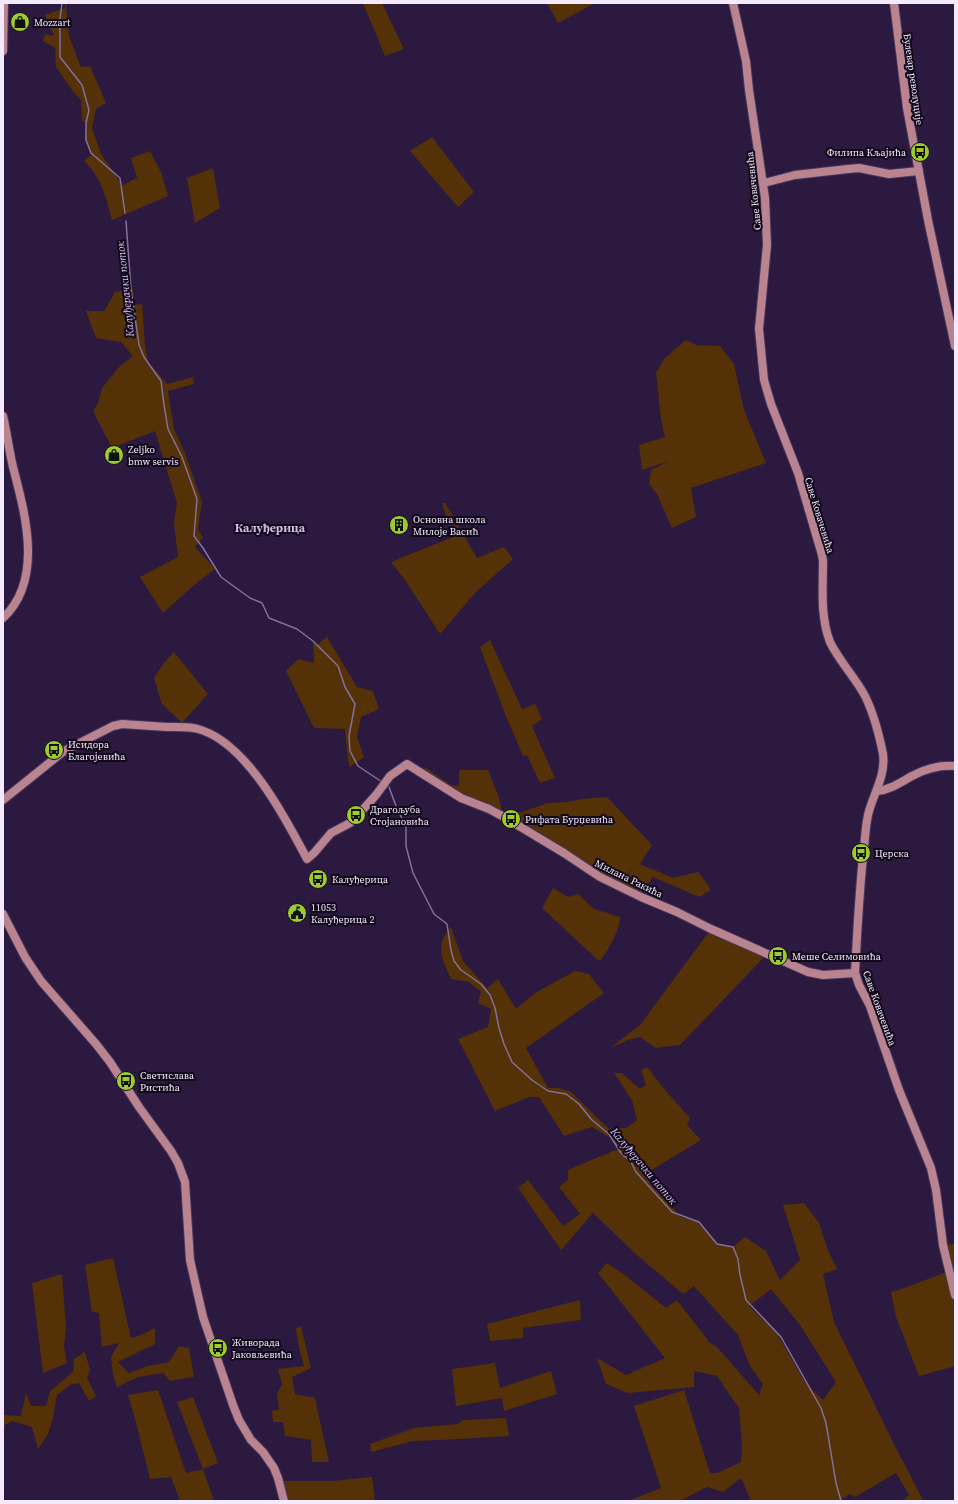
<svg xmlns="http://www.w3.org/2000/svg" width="958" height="1504" font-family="'Source Serif 4',serif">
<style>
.green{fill:#543106;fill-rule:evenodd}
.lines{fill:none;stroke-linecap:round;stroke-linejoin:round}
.stream{stroke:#846f9d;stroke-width:1.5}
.secondary-casing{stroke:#48365b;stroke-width:10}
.secondary{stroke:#b98490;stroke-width:8}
.labels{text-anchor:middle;stroke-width:4;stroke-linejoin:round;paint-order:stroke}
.poi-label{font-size:10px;fill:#f3eaff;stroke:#11091a;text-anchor:start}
.street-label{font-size:10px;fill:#f3eaff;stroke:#11091a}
.water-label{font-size:11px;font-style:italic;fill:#dac3f8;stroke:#11091a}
.quarter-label{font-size:12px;font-weight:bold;fill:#ceb8ea;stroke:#11091a}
</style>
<rect width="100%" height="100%" fill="#2c1940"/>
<g class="green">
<path d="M 65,3 L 67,3 L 66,7 L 69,36 L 81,67 L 90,66 L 106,103 L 96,109 L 92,128 L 101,154 L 120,182 L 121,186 L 137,178 L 131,158 L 150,151 L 161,172 L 168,196 L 112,220 C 106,198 101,176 84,161 L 91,155 L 85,138 L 86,123 L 82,120 L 81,100 L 72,90 L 56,67 L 55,48 L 43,41 L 45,34 L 54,36 L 45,15 L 65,8 Z"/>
<path d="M 363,3 L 382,3 L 404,49 L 385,56 Z"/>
<path d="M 547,3 L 595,3 L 558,23 Z"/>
<path d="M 432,137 L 474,192 L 458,207 L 410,151 Z"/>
<path d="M 213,168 L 220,208 L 195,223 L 187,178 Z"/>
<path d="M 133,289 L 133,305 L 142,304 L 145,345 L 148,362 L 167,384 L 193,377 L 194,384 L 168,391 L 174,429 L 185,453 L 202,502 L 198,529 L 203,538 L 195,547 L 215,569 L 194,585 L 163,613 L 140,577 L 178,557 L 174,523 L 177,503 L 155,431 L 112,448 L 93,411 L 98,403 L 102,388 L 120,366 L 133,356 L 121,342 L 96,338 L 86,311 L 104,311 L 115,292 Z"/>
<path d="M 686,340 L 696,345 L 720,346 L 734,364 L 744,410 L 766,463 L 691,488 L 696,517 L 672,528 L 657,494 L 649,484 L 651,470 L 669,461 L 642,470 L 639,445 L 665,437 C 659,416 659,394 656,373 L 664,359 Z"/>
<path d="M 442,503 L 445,503 L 477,558 L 504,547 L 513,559 L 476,592 L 440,634 L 405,580 L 391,562 L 453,537 Z"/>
<path d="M 327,637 L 357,687 L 373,691 L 379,709 L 361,717 L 357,737 L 364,757 L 350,767 L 348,760 L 345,729 L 314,728 L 286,671 L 298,659 L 314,663 L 313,641 L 317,645 Z"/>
<path d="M 490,640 L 522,709 L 535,704 L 542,719 L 532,726 L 555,778 L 540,783 L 527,755 L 523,756 L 505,714 L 480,647 Z"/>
<path d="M 174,652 L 208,694 L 182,723 L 162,704 L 154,678 L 164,663 Z"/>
<path d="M 423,766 L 451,785 L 459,786 L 459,770 L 488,770 L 498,795 L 502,811 L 499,813 L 430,778 Z"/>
<path d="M 606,797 L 609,799 L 652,845 L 640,864 L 673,878 L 698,872 L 709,886 L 710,889 L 709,891 L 699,897 L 653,877 L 641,894 L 621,886 L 635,863 L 619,887 L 510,816 L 548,803 L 567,802 L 583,799 Z"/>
<path d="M 553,888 L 568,897 L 578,894 L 594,909 L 620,917 C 622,925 606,956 599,961 L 542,908 Z"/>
<path d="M 451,927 L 463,961 L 487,988 L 498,979 L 516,1009 L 535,993 L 575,971 L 589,974 L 604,993 L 526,1048 L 548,1088 L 559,1088 L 571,1092 L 613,1133 L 615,1128 L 626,1128 L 637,1120 L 632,1100 L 614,1073 L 622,1073 L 640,1089 L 646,1085 L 641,1070 L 647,1067 L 666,1091 L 690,1118 L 687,1125 L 701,1140 L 645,1174 L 651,1185 L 681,1217 L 699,1222 L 717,1244 L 733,1247 L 745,1237 L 766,1251 L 780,1280 L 800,1260 L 783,1205 L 804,1203 L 819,1223 L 827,1248 L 837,1269 L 823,1274 L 834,1322 L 897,1450 L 923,1500 L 902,1501 L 909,1495 L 896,1473 L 855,1497 L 850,1494 L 839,1501 L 751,1501 L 741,1478 L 723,1492 L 707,1487 L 680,1501 L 628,1501 L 661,1488 L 634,1406 L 684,1390 L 710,1473 L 717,1473 L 741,1462 L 742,1444 L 739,1408 L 717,1376 L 694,1371 L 694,1387 L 628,1393 L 606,1384 L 597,1358 L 626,1375 L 665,1358 L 598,1273 L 607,1263 L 625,1275 L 666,1308 L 677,1300 L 709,1342 L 717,1347 L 759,1395 L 763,1384 L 750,1366 L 738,1335 L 694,1286 L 683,1294 L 638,1256 L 593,1213 L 561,1250 L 518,1188 L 528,1180 L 563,1226 L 580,1214 L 559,1187 L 568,1180 L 568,1170 L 618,1149 L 611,1138 L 592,1127 L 564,1136 L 539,1097 L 529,1097 L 495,1111 L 458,1039 L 488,1027 L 491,1009 L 478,1003 L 481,992 L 469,982 L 451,979 C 442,958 434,947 451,927 ZM 771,1289 L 800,1325 L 836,1382 L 823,1400 L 806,1384 L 776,1332 L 749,1306 Z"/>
<path d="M 711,929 L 767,954 L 680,1045 L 656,1048 L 640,1037 L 630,1039 L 610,1048 L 640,1025 Z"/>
<path d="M 955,1244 L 955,1366 L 919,1376 L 896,1317 L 891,1292 L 899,1290 L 949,1271 L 943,1245 Z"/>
<path d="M 113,1258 L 131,1338 L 141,1335 L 155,1328 L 155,1344 L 118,1362 L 129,1373 L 148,1366 L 169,1362 L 179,1346 L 189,1348 L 194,1377 L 170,1381 L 163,1373 L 138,1377 L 117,1387 L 113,1375 L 111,1357 L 119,1343 L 102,1347 L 99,1313 L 92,1312 L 85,1265 Z"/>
<path d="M 62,1274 L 66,1328 L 64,1346 L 67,1363 L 43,1373 L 32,1283 Z"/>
<path d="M 580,1300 L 581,1320 L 523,1328 L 523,1338 L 490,1341 L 487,1324 Z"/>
<path d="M 301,1326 L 311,1368 L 292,1377 L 295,1394 L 315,1398 L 329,1462 L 312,1462 L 311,1440 L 285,1436 L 283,1422 L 273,1422 L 272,1411 L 279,1409 L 277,1394 L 282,1384 L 278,1369 L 304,1366 L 299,1347 L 296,1328 Z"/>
<path d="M 85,1352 L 90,1370 L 87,1378 L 96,1396 L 89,1401 L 79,1383 L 70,1385 L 57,1395 L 53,1418 L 48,1434 L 38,1449 L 32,1427 L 12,1421 L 3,1426 L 3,1415 L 21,1416 L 26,1393 L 31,1406 L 46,1406 L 50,1391 L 73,1372 L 74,1359 Z"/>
<path d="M 495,1363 L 500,1388 L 551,1371 L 557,1394 L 504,1411 L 502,1398 L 456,1406 L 452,1369 Z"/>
<path d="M 158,1390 L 186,1473 L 203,1469 L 177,1402 L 193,1397 L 218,1463 L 203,1469 L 214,1501 L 180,1501 L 171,1477 L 150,1479 L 138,1430 L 128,1395 Z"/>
<path d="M 506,1418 L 509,1436 L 441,1440 L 413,1441 L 371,1452 L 370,1444 L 414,1428 L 458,1424 L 463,1420 Z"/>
<path d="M 372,1477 L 375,1501 L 283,1501 L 279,1481 L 333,1481 Z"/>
</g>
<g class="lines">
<g class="stream">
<path d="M 62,3 L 60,19 L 60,57 L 82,85 L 89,110 L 86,123 L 86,140 L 91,153 L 120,178 L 125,213"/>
<path d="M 126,221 L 131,289 L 139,345 L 144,357 L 161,381 L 164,405 L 168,429 L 182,457 L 197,499 L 194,536 L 203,548 L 221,577 L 250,598 L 262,603 L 269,618 L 297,629 L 313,641 L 338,666 L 345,687 L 355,704 L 349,736 L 350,751 L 358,766 L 382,782"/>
<path d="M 389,787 L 396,806 L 406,827 L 406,846 L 413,873 L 434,914 L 447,924 L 451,950 L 454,961 L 461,970 L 481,984 L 490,995 L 495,1008 L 499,1028 L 504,1044 L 512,1062 L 532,1080 L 548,1091 L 566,1094 L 579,1104 L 592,1120 L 609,1134 L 621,1153 L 631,1162 L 636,1172 L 672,1212 L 699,1222 L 717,1244 L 733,1247 L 738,1259 L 740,1275 L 746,1300 L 781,1337 L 821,1408 L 826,1423 L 836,1483 L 841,1501"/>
</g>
<defs>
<g id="secondary">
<path d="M 733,3 L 746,61 L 749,90 L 765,198 L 767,245 L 759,329 L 764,380 L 771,404 L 798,473 L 822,555 L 823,561 C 823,588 820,616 830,642 C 839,661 855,677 865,696 C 874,714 879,734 883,754 C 886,776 873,794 868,815 C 865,829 865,843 863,857 C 859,896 857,934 855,973 L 859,985 L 870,1006 L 899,1090 L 931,1168 L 936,1190 L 943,1245 L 955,1295"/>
<path d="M 894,3 L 907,108 L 928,220 L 955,346"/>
<path d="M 3,51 L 4,3"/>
<path d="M 764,183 L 795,175 L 848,169 L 859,168 L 889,174 L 919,171"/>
<path d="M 3,416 C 7,433 9,450 13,467 C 25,513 44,580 3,618"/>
<path d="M 877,791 C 890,790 901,782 912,776 C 925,769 941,765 955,766"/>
<path d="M 3,800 L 64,751 L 113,726 L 122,724 C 137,725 152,726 167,727 C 177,727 188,726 198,729 C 246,742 285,817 307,859 L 314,853 L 331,833 L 350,823 L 358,815 L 376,795 L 390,776 L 407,764 L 461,798 L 489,809 L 504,817 L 564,853 L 600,877 L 641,897 L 677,912 L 711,929 L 808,972 L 823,975 L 855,973"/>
<path d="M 3,914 L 25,957 L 41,981 L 96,1044 L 110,1062 L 139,1107 L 171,1151 L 178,1163 L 185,1182 L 190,1260 L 203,1317 L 233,1405 L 239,1420 L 251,1440 L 263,1452 L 274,1468 L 278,1478 L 284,1501"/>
</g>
</defs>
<use href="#secondary" class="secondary-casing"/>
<use href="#secondary" class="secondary"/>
</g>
<defs>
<symbol id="shop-disc" viewBox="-11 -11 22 22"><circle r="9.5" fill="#9fca2d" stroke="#11091a"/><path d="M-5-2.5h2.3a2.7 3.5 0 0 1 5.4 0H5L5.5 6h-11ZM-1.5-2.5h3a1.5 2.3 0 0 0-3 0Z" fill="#111"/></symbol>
<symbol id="bus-disc" viewBox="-11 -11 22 22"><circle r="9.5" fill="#9fca2d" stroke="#11091a"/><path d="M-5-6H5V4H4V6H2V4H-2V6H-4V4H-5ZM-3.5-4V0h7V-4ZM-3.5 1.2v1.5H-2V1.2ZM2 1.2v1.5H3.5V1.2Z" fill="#111"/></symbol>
<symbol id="building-disc" viewBox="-11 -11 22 22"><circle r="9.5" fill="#9fca2d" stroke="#11091a"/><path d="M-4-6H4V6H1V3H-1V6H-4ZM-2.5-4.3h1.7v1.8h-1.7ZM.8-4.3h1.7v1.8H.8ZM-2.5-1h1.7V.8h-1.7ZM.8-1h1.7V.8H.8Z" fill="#111"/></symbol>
<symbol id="civic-disc" viewBox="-11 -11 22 22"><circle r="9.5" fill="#9fca2d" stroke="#11091a"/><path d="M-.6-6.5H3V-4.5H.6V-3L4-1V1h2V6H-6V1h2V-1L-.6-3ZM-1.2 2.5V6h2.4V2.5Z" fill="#111"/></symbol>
</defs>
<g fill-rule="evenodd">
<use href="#shop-disc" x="9" y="11" width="22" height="22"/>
<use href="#bus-disc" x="909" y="141" width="22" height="22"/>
<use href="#shop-disc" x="103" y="444" width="22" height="22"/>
<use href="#building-disc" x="388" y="514" width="22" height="22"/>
<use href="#bus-disc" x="43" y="739" width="22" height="22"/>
<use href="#bus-disc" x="345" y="804" width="22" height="22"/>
<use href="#bus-disc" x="500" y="808" width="22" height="22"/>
<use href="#bus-disc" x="850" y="842" width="22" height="22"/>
<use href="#bus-disc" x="307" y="868" width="22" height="22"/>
<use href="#civic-disc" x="286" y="902" width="22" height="22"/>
<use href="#bus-disc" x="767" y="945" width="22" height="22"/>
<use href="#bus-disc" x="115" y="1070" width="22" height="22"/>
<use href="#bus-disc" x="207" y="1337" width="22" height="22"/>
</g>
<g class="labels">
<g class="poi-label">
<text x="34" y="26">Mozzart</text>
<text x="906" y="156" text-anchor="end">Филипа Кљајића</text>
<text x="128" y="453">Zeljko<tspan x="128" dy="12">bmw servis</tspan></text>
<text x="413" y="523">Основна школа<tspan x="413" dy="12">Милоје Васић</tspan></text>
<text x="68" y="748">Исидора<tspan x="68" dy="12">Благојевића</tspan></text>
<text x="370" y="813">Драгољуба<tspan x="370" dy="12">Стојановића</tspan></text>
<text x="525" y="823">Рифата Бурџевића</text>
<text x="875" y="857">Церска</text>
<text x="332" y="883">Калуђерица</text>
<text x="311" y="911">11053<tspan x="311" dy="12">Калуђерица 2</tspan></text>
<text x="792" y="960">Меше Селимовића</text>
<text x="140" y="1079">Светислава<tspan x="140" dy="12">Ристића</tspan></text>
<text x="232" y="1346">Живорада<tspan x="232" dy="12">Јаковљевића</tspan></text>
</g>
<g class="street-label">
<text transform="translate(914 79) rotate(82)" y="4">Булевар револуције</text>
<text transform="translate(753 191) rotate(-96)" y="4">Саве Ковачевића</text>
<text transform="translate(820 515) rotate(73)" y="4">Саве Ковачевића</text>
<text transform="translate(629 878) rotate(26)" y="4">Милана Ракића</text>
<text transform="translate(880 1008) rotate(70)" y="4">Саве Ковачевића</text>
</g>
<g class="water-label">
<text transform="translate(125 289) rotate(-96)" y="4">Калуђерачки поток</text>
<text transform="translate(644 1166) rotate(50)" y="4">Калуђерачки поток</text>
</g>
<g class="quarter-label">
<text x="270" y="532">Калуђерица</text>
</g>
</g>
<rect width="958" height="1504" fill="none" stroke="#f3eaff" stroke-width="8"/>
</svg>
